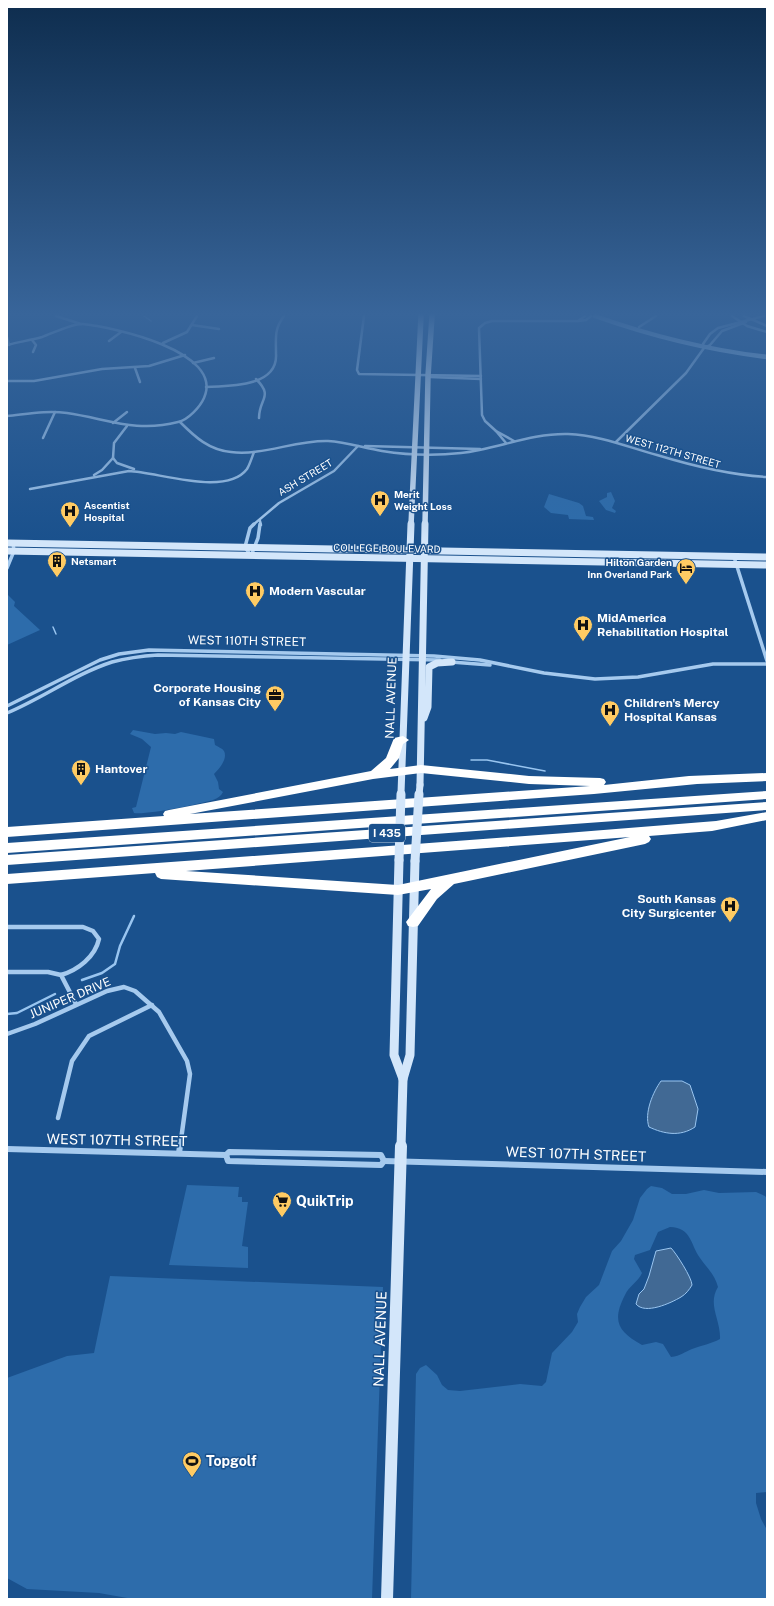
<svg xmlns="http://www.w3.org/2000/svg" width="774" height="1606" font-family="'Public Sans',sans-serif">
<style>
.green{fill:#2d6cab;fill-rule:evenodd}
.water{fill:#416994;stroke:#99c5f0}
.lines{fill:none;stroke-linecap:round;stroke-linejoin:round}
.stream-far1{stroke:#99c5f0;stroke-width:1.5}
.stream{stroke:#99c5f0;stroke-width:2.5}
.minor-far3{stroke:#a6caee;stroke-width:2.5}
.minor-far2{stroke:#a6caee;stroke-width:3.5}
.minor-far1{stroke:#a6caee;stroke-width:4.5}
.minor{stroke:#a6caee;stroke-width:6}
.tertiary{stroke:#a6caee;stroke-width:4.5}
.secondary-far3{stroke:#d3e6fa;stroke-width:5.5}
.secondary-far2{stroke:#d3e6fa;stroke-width:7}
.secondary-far1{stroke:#d3e6fa;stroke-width:9}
.secondary{stroke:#d3e6fa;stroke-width:12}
.motorway{fill:#fff;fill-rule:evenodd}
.secondary-bridge-far1{stroke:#d3e6fa;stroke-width:7}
.secondary-bridge{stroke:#d3e6fa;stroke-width:9}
.labels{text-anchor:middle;stroke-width:3;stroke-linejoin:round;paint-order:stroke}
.far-street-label{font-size:10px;fill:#fff;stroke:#1a518d}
.far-poi-label{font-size:10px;font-weight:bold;fill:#fff;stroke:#1a518d;text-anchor:start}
.shield{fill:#1a518d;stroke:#bacbdd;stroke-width:1}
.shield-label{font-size:11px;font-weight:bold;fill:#fff}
.poi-label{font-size:12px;font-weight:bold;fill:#fff;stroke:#1a518d;text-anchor:start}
.street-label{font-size:12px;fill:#fff;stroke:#1a518d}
.near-street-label{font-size:14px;fill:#fff;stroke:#1a518d}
.near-poi-label{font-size:14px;font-weight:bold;fill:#fff;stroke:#1a518d;text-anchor:start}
</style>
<rect width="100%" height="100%" fill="#1a518d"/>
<g class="green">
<path d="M 611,492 L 615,501 L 612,508 L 616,511 L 615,513 L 606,510 L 599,501 L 607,497 L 607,493 Z"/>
<path d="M 549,494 L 579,503 L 583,506 L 586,516 L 593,517 L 594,520 L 569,519 L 568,515 L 551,513 L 544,507 Z"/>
<path d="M 7,594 L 15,602 L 14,606 L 40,630 L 7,645 Z"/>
<path d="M 133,730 L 155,734 L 166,733 L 175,734 L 181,732 L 214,739 L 215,745 C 218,747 222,748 224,751 C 228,759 219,769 214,774 L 218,782 L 219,789 L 223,792 C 221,796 218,798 213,800 C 200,804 147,815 134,813 L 132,808 L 136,807 L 151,747 L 142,739 L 130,734 Z"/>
<path d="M 187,1185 L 239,1187 L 238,1197 L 242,1197 L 242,1202 L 248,1202 L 242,1246 L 248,1247 L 248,1268 L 169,1265 Z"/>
<path d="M 651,1186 L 662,1188 L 672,1194 L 686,1194 L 704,1190 L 719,1193 L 756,1192 L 765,1196 L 767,1199 L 767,1492 L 756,1493 L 756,1503 L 761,1519 L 767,1530 L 767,1599 L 411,1599 L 416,1374 L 420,1368 L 426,1365 L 437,1375 L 442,1385 L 448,1390 L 460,1391 L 520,1384 L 542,1386 L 546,1382 L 552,1353 L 572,1332 L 578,1322 L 577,1314 L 580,1307 L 586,1297 L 599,1285 L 612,1251 L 621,1241 L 633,1220 L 640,1198 L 647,1189 ZM 670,1227 C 692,1228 690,1244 700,1258 C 707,1268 715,1275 718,1287 C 707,1305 721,1320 720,1339 C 711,1344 702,1345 692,1349 C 684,1352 681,1356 671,1357 L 663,1344 L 656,1342 L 642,1345 C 619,1332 611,1322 625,1295 C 629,1286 638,1282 642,1273 L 634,1259 L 635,1255 L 650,1250 L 658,1232 Z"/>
<path d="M 110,1276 L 383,1287 L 372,1599 L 133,1599 L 99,1593 L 27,1589 L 7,1578 L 7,1378 L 67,1356 L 94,1353 Z"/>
</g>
<g class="water">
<path d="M 661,1081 L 682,1081 L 690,1085 L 698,1109 L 695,1127 C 680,1137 664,1134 649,1127 C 644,1113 653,1092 661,1081 Z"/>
<path d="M 671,1248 C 676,1253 692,1278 692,1285 C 689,1290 686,1294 681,1297 C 671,1303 645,1315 636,1304 L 639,1294 L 644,1289 L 649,1276 L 656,1251 Z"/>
</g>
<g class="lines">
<g class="stream-far1">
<path d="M 144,316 L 151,321"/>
<path d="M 53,627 L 56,634"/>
<path d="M 471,760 L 487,760 L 545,771"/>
</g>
<g class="stream">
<path d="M 82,980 L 102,973 L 115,964 L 120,946 L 134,916"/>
<path d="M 7,1014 L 17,1013 L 55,994"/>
</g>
<g class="minor-far3">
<path d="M 56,316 L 81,324"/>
<path d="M 364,316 L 357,370 L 359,374 L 481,376"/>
<path d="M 585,316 L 578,321 L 586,320 L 591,316"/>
<path d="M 732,316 L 747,326 L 767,332"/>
<path d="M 744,316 L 767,326"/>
<path d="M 192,325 L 219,329"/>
<path d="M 639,327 L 656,316"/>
<path d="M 7,337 L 9,345"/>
<path d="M 32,340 L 36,345 L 33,352"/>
<path d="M 109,341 L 121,332"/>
<path d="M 163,343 L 187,332 L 197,316"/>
<path d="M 7,345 C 19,342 31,340 42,337 C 53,333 73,323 83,324 C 112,327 225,351 204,398 C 200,407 188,420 178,422 C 136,433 108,419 67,413 C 47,410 27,414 7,416"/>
<path d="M 706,347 L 710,345 L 722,331 L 746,322"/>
<path d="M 193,363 L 214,358"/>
<path d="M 135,368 L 140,382"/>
<path d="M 430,377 L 481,379"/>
<path d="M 256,379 C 274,397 259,398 259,418"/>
<path d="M 7,381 L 34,381 L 102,369 L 149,366 L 185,355"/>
<path d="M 206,387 C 229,386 278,387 276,354 C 276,338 274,329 284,316"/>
<path d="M 180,422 C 195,437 209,450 231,452 C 263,456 295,440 328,441 C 346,442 364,448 382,451 C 407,455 435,456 461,453 C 497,449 531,433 568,434 C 599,435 628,447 657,455 C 693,466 729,475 767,477"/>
<path d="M 113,423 L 127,412"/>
<path d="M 127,426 L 114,443 L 113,458 L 117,463 L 134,469"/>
<path d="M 496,431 L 485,421 L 482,415 L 479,328 L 485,323 L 492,321 L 578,321"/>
<path d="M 43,438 L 55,412"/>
<path d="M 616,442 L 686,373 L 704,348 L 703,344 L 710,334 L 718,328 L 764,316"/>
<path d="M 506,443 L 496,431 L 514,441"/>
<path d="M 365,446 L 480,449"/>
<path d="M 94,475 L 102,470 L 113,458"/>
<path d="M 30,489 L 129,471 C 158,472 226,497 247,469 C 250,464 252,457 254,452"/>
<path d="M 260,521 L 261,525"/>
<path d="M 253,525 L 279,503 L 334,471 L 358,446"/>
</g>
<g class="minor-far2">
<path d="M 254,524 L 250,528 L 245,547 L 251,556 L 258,538 L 260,524"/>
<path d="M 734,557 L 767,661"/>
<path d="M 7,568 L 14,551 L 13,543"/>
<path d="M 451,662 L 490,665"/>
<path d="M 7,706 L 100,660 L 119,654 L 149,650 L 434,656 L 480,660 L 544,673 L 595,679 L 638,677 L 713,664 L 767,664"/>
<path d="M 7,713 C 43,698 75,674 112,662 C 127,658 143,656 158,655 L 440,660"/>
</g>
<g class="minor-far1">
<path d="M 7,927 L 83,927 L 93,931 L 99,939 C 95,957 78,970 61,975"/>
<path d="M 7,972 L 48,972 L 61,975 L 76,1004"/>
<path d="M 7,1034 L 35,1024 L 107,991 L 124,987 L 135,991 L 159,1012 L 187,1061 L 190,1074 L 180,1147"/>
<path d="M 58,1118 L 72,1061 L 89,1036 L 152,1005"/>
</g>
<g class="minor">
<path d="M 7,1149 L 226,1155 L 229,1152 L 381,1155 L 384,1161"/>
<path d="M 179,1153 L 180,1146"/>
<path d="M 226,1155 L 228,1161 L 381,1165 L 384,1161"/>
<path d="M 384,1161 L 767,1172"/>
</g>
<path class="tertiary" d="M 595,316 C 651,336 708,350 767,357"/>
<g class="secondary-far3">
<path d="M 411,525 L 421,316"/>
<path d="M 425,525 L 428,376 L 432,316"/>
</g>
<g class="secondary-far2">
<path d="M 7,543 L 767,557"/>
<path d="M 7,551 L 767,565"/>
<path d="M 424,718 L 428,707 L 429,667 L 437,663 L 452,662"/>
<path d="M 420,785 L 425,524"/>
<path d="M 401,793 L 411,524"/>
</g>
<g class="secondary-far1">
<path d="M 399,860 L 394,1055 L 403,1079"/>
<path d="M 401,1147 L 403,1079 L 410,1055 L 415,861"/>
</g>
<path class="secondary" d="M 387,1599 L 401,1146"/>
<g class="motorway">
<path d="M 403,736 L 409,740 L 403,744 L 399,758 L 390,769 L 421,765 L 529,776 L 600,778 L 604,779 L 606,782 L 604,785 L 689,776 L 767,773 L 767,781 L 697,784 L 594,794 L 7,837 L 7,827 L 164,816 L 163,814 L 165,811 L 169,810 L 371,771 L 386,758 L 394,738 ZM 421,773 L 529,784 L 590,786 L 190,814 L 373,779 Z"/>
<path d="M 767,791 L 767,799 L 7,853 L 7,843 Z"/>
<path d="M 767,802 L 767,810 L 7,865 L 7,855 Z"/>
<path d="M 767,812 L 767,820 L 712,831 L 649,836 L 651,839 L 649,842 L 645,844 L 454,884 L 437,899 L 418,926 L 413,927 L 408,926 L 406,922 L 431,889 L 398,895 L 161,879 L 157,877 L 155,873 L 7,884 L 7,874 L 566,833 L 716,821 ZM 630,837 L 398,885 L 186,871 Z"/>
</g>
<g class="secondary-bridge-far1">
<path d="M 401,795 L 401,793"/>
<path d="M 419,795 L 420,785"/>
</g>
<g class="secondary-bridge">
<path d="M 399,860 L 401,794"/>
<path d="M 415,861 L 419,794"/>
</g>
</g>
<linearGradient id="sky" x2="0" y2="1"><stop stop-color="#0e2d4e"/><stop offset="0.58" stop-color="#38659a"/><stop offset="1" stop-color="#38659a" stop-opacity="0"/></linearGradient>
<rect width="774" height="541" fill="url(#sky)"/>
<defs>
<symbol id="hospital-pin" viewBox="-11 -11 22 30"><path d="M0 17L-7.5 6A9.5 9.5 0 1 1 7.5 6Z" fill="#ffcb63" stroke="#1a518d"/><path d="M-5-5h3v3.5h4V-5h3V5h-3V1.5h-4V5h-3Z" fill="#111"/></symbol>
<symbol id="building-pin" viewBox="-11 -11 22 30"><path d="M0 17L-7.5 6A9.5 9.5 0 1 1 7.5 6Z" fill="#ffcb63" stroke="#1a518d"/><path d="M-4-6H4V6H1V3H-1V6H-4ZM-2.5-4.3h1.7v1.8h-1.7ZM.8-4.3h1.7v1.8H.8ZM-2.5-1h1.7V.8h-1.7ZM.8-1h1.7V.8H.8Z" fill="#111"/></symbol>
<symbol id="hotel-pin" viewBox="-11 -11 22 30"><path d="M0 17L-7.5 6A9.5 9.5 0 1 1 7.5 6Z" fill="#ffcb63" stroke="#1a518d"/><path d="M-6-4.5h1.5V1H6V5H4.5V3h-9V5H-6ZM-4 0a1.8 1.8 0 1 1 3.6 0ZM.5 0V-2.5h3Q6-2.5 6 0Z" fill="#111"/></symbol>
<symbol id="office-pin" viewBox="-11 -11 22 30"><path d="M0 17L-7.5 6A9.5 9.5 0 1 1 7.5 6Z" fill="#ffcb63" stroke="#1a518d"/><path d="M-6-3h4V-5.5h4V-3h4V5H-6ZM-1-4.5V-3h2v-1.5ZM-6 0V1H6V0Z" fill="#111"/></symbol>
<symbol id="supermarket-pin" viewBox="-11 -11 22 30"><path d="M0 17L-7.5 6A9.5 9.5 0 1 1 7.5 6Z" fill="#ffcb63" stroke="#1a518d"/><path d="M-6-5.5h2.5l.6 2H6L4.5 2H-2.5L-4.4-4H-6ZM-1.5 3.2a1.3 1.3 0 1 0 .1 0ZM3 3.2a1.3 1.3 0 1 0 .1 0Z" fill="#111"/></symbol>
<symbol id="stadium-pin" viewBox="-11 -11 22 30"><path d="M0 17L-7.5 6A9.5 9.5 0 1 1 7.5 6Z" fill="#ffcb63" stroke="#1a518d"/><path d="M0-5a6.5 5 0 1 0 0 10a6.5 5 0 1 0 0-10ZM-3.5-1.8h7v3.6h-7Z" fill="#111"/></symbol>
</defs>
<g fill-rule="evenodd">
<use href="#hospital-pin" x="369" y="489" width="22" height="30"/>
<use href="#hospital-pin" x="59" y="500" width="22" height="30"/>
<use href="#building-pin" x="46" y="550" width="22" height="30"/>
<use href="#hotel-pin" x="675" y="557" width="22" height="30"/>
<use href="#hospital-pin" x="244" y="580" width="22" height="30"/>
<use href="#hospital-pin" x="572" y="614" width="22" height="30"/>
<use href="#office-pin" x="264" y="684" width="22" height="30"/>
<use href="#hospital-pin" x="599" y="699" width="22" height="30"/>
<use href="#building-pin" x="70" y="758" width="22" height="30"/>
<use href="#hospital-pin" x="719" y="895" width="22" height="30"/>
<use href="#supermarket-pin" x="271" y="1190" width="22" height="30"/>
<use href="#stadium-pin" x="181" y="1450" width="22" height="30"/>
</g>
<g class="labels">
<g class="far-street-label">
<text transform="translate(673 451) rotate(16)" y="4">WEST 112TH STREET</text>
<text transform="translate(305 477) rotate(-31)" y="4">ASH STREET</text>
<text transform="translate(387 548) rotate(1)" y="4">COLLEGE BOULEVARD</text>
</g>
<g class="far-poi-label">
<text x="394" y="498">Merit<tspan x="394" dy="12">Weight Loss</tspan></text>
<text x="84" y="509">Ascentist<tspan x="84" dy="12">Hospital</tspan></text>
<text x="71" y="565">Netsmart</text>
<text x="672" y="566" text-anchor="end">Hilton Garden<tspan x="672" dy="12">Inn Overland Park</tspan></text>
</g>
<rect class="shield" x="369" y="824" width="36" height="18" rx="3"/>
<g class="shield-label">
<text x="387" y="837">I 435</text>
</g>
<g class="poi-label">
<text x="269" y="595">Modern Vascular</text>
<text x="597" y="622">MidAmerica<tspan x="597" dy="14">Rehabilitation Hospital</tspan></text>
<text x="261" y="692" text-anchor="end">Corporate Housing<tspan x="261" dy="14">of Kansas City</tspan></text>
<text x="624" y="707">Children's Mercy<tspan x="624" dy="14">Hospital Kansas</tspan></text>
<text x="95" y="773">Hantover</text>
<text x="716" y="903" text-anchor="end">South Kansas<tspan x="716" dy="14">City Surgicenter</tspan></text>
</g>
<g class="street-label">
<text transform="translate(247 641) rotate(1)" y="4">WEST 110TH STREET</text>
<text transform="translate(391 698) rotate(-88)" y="4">NALL AVENUE</text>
<text transform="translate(70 998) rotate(-23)" y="4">JUNIPER DRIVE</text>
</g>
<g class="near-street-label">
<text transform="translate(117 1140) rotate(1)" y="5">WEST 107TH STREET</text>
<text transform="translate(576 1154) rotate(2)" y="5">WEST 107TH STREET</text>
<text transform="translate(380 1339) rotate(-88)" y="5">NALL AVENUE</text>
</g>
<g class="near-poi-label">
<text x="296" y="1206">QuikTrip</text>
<text x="206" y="1466">Topgolf</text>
</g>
</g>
<rect width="774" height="1606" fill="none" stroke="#ffffff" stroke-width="16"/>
</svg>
